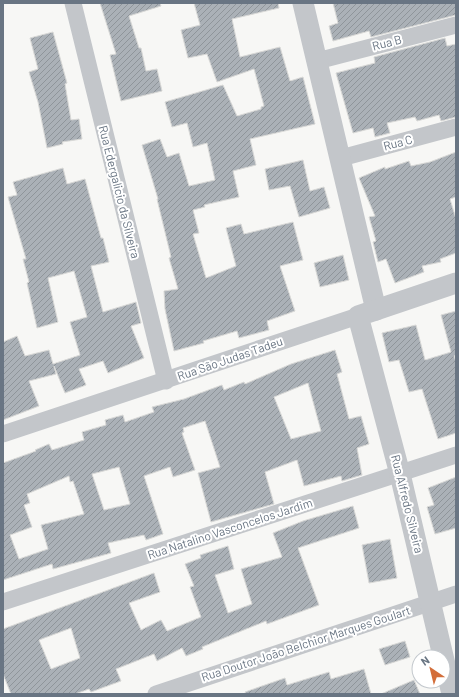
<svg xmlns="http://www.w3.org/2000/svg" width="459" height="697" font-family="Barlow,sans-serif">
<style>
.building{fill:url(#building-hatch);stroke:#d9d9d7;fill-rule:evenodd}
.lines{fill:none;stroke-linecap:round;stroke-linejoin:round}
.minor{stroke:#c3c6ca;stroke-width:17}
.tertiary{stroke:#c3c6ca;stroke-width:21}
.labels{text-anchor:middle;stroke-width:4;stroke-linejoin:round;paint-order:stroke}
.street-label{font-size:12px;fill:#697583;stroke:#fff}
</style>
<defs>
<pattern id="building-hatch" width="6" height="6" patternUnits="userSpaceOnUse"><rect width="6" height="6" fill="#abb1b7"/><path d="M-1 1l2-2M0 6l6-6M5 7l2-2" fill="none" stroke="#8f959a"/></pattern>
</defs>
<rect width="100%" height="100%" fill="#f7f7f5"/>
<g class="building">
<path d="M 100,3 L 160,3 L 161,6 L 129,16 L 139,48 L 141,48 L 146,71 L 157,69 L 162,91 L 121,101 L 110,55 L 116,54 Z"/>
<path d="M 194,3 L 278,3 L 279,8 L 232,19 L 240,57 L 280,47 L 290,81 L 303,77 L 315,124 L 250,139 L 256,165 L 233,171 L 239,197 L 204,205 L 205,207 L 193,210 L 199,233 L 193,234 L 206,278 L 236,266 L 226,228 L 241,224 L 244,234 L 293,222 L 303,260 L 280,266 L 295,311 L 267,321 L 269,330 L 239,338 L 237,331 L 203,341 L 204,343 L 174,351 L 165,309 L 164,291 L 178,289 L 169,258 L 171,257 L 157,199 L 158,199 L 142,145 L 160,139 L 167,157 L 179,153 L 189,186 L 215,180 L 207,143 L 193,147 L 187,123 L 172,127 L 165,102 L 223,85 L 237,116 L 261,109 L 261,107 L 264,106 L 254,69 L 217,82 L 207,54 L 188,58 L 181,30 L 200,25 Z"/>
<path d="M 333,3 L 456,3 L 456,15 L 371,37 L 369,31 L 333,41 L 329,26 L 338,23 Z"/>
<path d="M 53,32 L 67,83 L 65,84 L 71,120 L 79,119 L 82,139 L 62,142 L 63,144 L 47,148 L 38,102 L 29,72 L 38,69 L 30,38 Z"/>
<path d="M 445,38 L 447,46 L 456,44 L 456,117 L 441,121 L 439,115 L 417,121 L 415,117 L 387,123 L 390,133 L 375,137 L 373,128 L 353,133 L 336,73 L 375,63 L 374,57 Z"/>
<path d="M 456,152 L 456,197 L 450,199 L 456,219 L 456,253 L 440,259 L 441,262 L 422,266 L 424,272 L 395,283 L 386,259 L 378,262 L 373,242 L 376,241 L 369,217 L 375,216 L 359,178 L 385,167 L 385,169 L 409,161 L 411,166 L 430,162 Z"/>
<path d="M 303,160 L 310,191 L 324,187 L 330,208 L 299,217 L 290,186 L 269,190 L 265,169 Z"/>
<path d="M 63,168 L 67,184 L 85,179 L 101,238 L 103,238 L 109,262 L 91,266 L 103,312 L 136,302 L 141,323 L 131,326 L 144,358 L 108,373 L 103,361 L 79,369 L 86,385 L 65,393 L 54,366 L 56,374 L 29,381 L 39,406 L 3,420 L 3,342 L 17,336 L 25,356 L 49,350 L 53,364 L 80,355 L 70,322 L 87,317 L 74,271 L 48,278 L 58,322 L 37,328 L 27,283 L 29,282 L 23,259 L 26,259 L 8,197 L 17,195 L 13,182 Z"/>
<path d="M 343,255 L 349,280 L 320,287 L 314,263 Z"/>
<path d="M 456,311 L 456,355 L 454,356 L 456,362 L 456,433 L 438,439 L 422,389 L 409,392 L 399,360 L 389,362 L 382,333 L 416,325 L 425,360 L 451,352 L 441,315 Z"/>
<path d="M 335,350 L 342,372 L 337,374 L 349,419 L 361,416 L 369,444 L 357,448 L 362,475 L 342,481 L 341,476 L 304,486 L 297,460 L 265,472 L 274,504 L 211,522 L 198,473 L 220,467 L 205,421 L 183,428 L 184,432 L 182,433 L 195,470 L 173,477 L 170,467 L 144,476 L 163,534 L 146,540 L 144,535 L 108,543 L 111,553 L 53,569 L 52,564 L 3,580 L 3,463 L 36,451 L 35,450 L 49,444 L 52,450 L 84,440 L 82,432 L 106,425 L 105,420 L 123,415 L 125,422 L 154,412 L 152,407 L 184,399 L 222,385 L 224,390 L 244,382 L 245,384 L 291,364 ZM 308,383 L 321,431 L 291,439 L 274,397 ZM 119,467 L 130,504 L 104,510 L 92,474 ZM 69,476 L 70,482 L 73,481 L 84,514 L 41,525 L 48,549 L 19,559 L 10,535 L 32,527 L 24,505 L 30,503 L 27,494 Z"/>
<path d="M 456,477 L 456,528 L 435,534 L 427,507 L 434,505 L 428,488 Z"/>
<path d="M 353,506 L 359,528 L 298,548 L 319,605 L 267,624 L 266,621 L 202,647 L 203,649 L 186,656 L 182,648 L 157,661 L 154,654 L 116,669 L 121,681 L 91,692 L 89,689 L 75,694 L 11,694 L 3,674 L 3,629 L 154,573 L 160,592 L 129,603 L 141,630 L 161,620 L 167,631 L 201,617 L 190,587 L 194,586 L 185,564 L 201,558 L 200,555 L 228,546 L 234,569 L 215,575 L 228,613 L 252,604 L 241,569 L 282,557 L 273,533 L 303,521 ZM 71,628 L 80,658 L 51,669 L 39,640 Z"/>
<path d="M 390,539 L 397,578 L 369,583 L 362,545 Z"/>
<path d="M 405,641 L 410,657 L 385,665 L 379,649 Z"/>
<path d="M 364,669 L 371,694 L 246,694 L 245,692 L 285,678 L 287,685 L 329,672 L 331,679 Z"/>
<path d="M 414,680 L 420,694 L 381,694 Z"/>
</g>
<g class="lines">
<g class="minor">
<path d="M 73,3 L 166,381"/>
<path d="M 317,61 L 456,25"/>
<path d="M 341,158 L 456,127"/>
<path d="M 3,434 L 358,316"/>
<path d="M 3,602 L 456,455"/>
<path d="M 156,694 L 456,594"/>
</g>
<g class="tertiary">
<path d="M 303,3 L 376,310"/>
<path d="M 452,694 L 400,474 L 358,316 L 456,283"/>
</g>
</g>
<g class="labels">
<g class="street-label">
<text transform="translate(387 43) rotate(-15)" y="4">Rua B</text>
<text transform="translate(398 143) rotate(-15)" y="4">Rua C</text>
<text transform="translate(119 192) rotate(76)" y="4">Rua Edergalicio da Silveira</text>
<text transform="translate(230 359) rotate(-19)" y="4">Rua São Judas Tadeu</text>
<text transform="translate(407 504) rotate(76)" y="4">Rua Alfredo Silveira</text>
<text transform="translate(230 529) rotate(-18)" y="4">Rua Natalino Vasconcelos Jardim</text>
<text transform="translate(306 644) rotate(-18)" y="4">Rua Doutor João Belchior Marques Goulart</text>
</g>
</g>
<rect width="459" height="697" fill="none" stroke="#697583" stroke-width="8"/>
<g transform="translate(431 669) rotate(325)"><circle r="19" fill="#ffffff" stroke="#c3c8cd"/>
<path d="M0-3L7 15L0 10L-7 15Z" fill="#d36e3a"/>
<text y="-6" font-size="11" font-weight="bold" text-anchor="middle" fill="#697583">N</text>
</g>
</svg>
